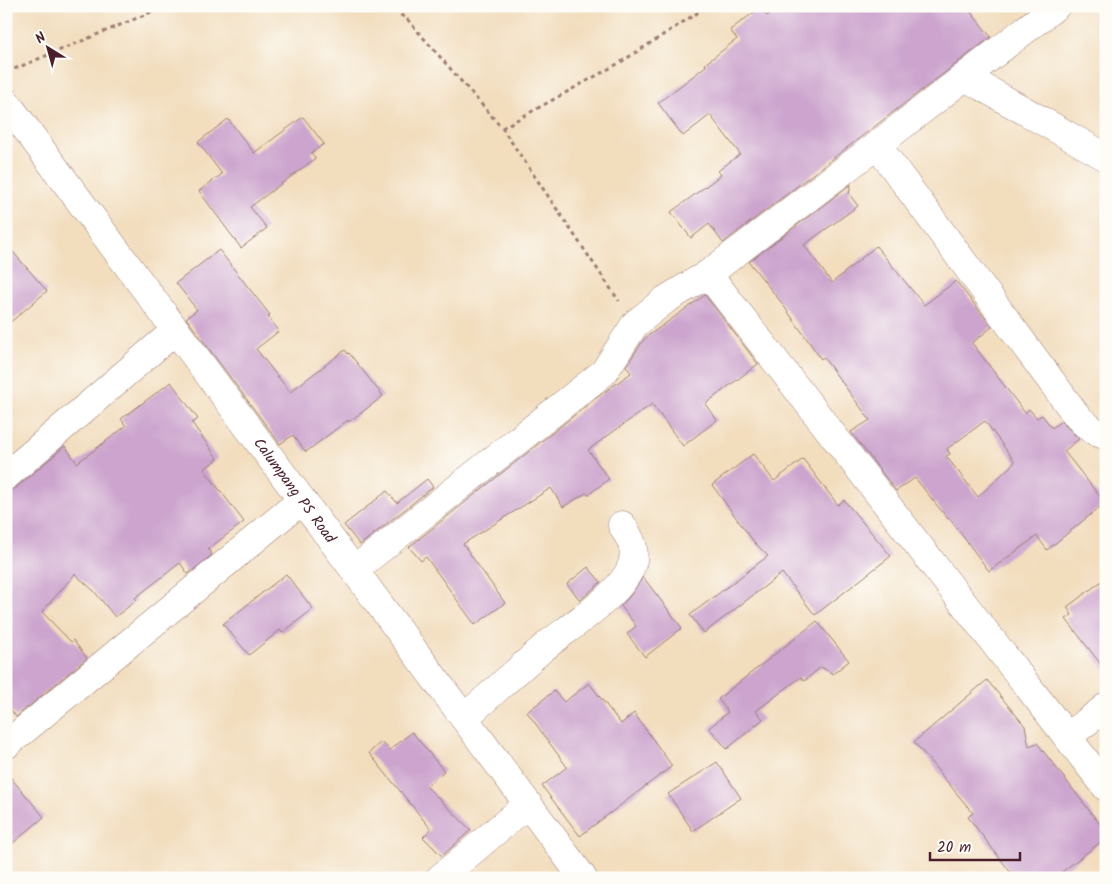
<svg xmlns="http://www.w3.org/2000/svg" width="1112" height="884" font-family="Kalam,sans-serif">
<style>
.building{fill:#cca4ce;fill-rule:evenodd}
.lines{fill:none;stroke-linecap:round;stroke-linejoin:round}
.minor-casing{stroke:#9e7e74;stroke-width:29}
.path{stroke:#9e7e74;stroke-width:3;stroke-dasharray:4 4;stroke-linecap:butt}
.minor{stroke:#fff;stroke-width:28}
.labels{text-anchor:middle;stroke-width:4;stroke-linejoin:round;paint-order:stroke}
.street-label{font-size:15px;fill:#4a1f2b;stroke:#fdfcf7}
</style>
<rect width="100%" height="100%" fill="#fdfcf7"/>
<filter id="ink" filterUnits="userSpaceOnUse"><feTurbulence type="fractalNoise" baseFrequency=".02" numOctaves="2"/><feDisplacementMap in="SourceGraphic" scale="10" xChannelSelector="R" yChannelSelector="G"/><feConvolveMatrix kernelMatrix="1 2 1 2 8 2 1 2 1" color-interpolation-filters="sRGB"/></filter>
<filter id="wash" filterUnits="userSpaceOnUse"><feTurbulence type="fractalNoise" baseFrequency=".0096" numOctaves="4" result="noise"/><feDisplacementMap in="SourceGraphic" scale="20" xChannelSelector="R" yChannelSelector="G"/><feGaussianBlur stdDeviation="1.12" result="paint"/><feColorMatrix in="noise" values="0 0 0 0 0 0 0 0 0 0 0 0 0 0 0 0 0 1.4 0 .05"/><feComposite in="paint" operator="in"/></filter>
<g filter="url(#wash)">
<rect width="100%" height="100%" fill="#f2ddbd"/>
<g id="blocks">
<g class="building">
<path d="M 780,6 L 966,6 L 991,37 L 723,243 L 709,224 L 691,238 L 671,212 L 721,175 L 718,171 L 740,154 L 710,115 L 683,136 L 658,103 L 706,66 L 705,64 L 737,39 L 730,30 L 761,7 L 767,16 Z"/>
<path d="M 303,117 L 324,144 L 311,153 L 316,158 L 250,207 L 267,228 L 241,248 L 199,191 L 222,174 L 198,142 L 228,119 L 254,153 Z"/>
<path d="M 851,184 L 849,194 L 858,206 L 804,245 L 832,283 L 876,246 L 924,305 L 956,281 L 992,327 L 972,343 L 1025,413 L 1029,409 L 1037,418 L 1042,415 L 1052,428 L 1061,421 L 1079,439 L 1064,451 L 1105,503 L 1047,550 L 1037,536 L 989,571 L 949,518 L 948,519 L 915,478 L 896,491 L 851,432 L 870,420 L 823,357 L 821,359 L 781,302 L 749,262 ZM 985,421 L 1015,462 L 978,497 L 946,456 L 950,454 L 947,449 Z"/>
<path d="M 6,244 L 47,291 L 6,326 Z"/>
<path d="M 219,250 L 270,315 L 268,317 L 279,331 L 256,349 L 290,392 L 345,350 L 348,354 L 349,353 L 383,396 L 349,422 L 348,420 L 306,452 L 293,435 L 280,444 L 186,318 L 197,310 L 176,283 Z"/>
<path d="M 705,295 L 758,364 L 705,404 L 717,420 L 683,446 L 652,404 L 588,450 L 609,479 L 588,495 L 586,493 L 563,507 L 551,488 L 463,544 L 505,603 L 475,625 L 426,557 L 421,561 L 409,547 L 596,398 L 631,373 L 626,366 L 645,338 Z"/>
<path d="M 171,382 L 198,419 L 192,423 L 218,459 L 204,469 L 244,522 L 208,549 L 212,555 L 188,574 L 180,563 L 135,598 L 137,600 L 115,617 L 94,591 L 75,574 L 42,612 L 71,642 L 73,640 L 87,658 L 16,717 L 6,703 L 6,491 L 16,488 L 65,446 L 77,463 L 126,426 L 121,419 Z"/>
<path d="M 753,454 L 774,481 L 803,459 L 838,505 L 844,500 L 891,556 L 815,615 L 782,573 L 704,633 L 690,615 L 768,556 L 754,542 L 712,485 Z"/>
<path d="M 427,479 L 433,487 L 360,545 L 344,525 L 387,491 L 397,503 Z"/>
<path d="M 588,567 L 601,582 L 580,600 L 567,584 Z"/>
<path d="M 286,574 L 313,609 L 282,633 L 280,630 L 249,655 L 223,624 Z"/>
<path d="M 643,577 L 682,628 L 645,657 L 627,634 L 636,626 L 621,606 L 630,596 Z"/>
<path d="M 1106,578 L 1106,671 L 1066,619 L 1072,615 L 1067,607 Z"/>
<path d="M 817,621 L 849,661 L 833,674 L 821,667 L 804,681 L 801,677 L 756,711 L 763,719 L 727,749 L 709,728 L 728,712 L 718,699 Z"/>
<path d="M 987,680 L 1025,726 L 1029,746 L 1037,743 L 1106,832 L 1106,838 L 1054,878 L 1015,878 L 968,817 L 973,813 L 914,742 Z"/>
<path d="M 589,683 L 621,724 L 634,713 L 672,766 L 580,836 L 542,786 L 567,767 L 527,712 L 554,691 L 564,702 Z"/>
<path d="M 412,732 L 444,771 L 426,786 L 471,830 L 442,856 L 423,837 L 431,829 L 369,753 L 381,742 L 390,750 Z"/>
<path d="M 717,762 L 741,798 L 693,831 L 668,794 Z"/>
<path d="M 6,772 L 44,817 L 6,849 Z"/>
</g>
</g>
</g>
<g filter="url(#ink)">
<use href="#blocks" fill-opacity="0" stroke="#9e7e74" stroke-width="1"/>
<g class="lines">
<defs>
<g id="minor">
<path d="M 965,77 L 1106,157"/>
<path id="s1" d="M 6,102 L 583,878"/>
<path d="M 877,145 L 1077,416 C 1085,424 1094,434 1106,435"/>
<path d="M 708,274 L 1106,787"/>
<path d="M 6,476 L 176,330"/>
<path d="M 354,570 L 604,372 L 635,324 L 665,300 L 708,274 L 877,145 L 1056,6"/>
<path d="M 464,718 C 490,695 516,672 542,649 C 566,629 624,593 632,564 C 637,547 630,539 622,525"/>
<path d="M 1067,737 L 1106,707"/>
<path d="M 6,745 L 302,500"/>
<path d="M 440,878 L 528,804"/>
</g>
</defs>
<use href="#minor" class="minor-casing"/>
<g class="path">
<path d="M 387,6 L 407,19 L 502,128 L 619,301"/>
<path d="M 7,72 L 166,6"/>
<path d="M 502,128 L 621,62 L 708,6"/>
</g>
<use href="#minor" class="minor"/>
</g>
</g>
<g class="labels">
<g class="street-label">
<text dy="5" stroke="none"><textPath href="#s1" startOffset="484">Calumpang PS Road</textPath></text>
</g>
</g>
<rect width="1112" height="884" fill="none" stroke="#fdfcf7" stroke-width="25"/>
<g transform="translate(48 48) rotate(323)" stroke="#fdfcf7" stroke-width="4" paint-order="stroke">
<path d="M0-4L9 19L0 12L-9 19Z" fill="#4a1f2b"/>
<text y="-8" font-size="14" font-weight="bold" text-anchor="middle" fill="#4a1f2b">N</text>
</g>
<path d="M930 852v8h90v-8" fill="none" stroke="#4a1f2b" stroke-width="2.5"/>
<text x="937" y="852" font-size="15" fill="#4a1f2b" stroke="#fdfcf7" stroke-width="4" paint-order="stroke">20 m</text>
</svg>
